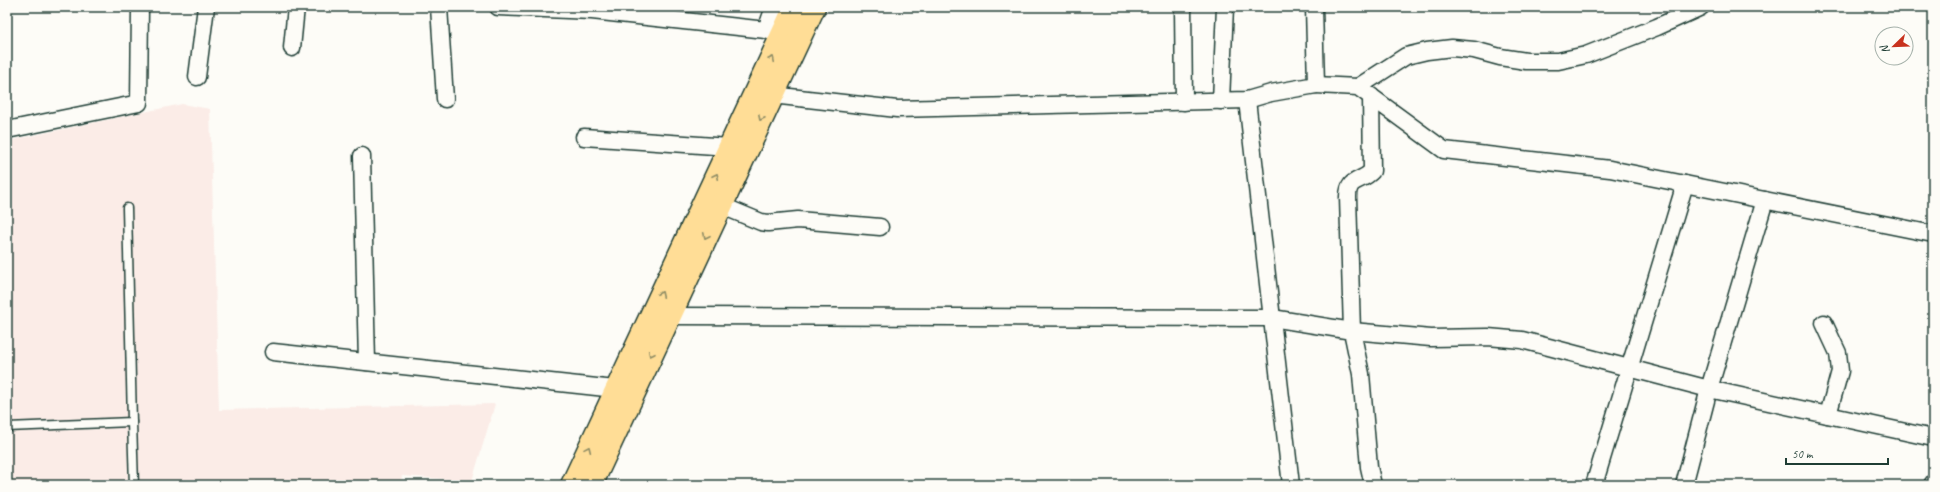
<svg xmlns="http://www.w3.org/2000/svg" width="1940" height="492" font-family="Caveat,sans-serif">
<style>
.built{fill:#fbece7}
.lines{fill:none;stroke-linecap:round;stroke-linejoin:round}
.lane-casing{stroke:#1f3d34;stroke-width:11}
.street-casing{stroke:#1f3d34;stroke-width:19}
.highway-casing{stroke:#1f3d34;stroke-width:25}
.lane{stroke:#fdfcf7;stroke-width:8}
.street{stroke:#fdfcf7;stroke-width:16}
.highway{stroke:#ffdd96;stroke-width:22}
.oneway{stroke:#8f8d65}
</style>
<rect width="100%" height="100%" fill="#fdfcf7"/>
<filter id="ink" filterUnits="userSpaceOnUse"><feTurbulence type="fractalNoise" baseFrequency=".025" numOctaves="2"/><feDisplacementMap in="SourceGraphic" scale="8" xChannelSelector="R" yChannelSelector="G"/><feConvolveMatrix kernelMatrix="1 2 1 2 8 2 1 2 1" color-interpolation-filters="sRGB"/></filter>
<g filter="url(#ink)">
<path class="built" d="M 182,104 L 210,109 L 219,410 L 495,404 L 472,481 L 402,476 L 400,485 L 7,485 L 7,141 Z"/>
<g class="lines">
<defs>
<g id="lane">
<path d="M 132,422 L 134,485"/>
<path d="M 7,427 L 132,422 L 127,208"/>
</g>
<g id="street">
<path d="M 439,7 L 445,99"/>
<path d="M 498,7 L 592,11 L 766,30 L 792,38"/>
<path d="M 1183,7 L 1184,102"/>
<path d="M 766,30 L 774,7"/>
<path d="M 292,48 L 296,7"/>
<path d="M 197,77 L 206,7"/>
<path d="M 1316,85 L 1358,87 L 1444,150 L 1610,169 L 1933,234"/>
<path d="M 1358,87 L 1406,56 L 1427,51 L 1452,48 L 1474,50 L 1500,57 L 1526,61 L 1558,61 L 1586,55 L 1657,27 L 1701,7"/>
<path d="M 772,95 L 897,109 L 1247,100 L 1271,93 L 1316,85 L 1314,7"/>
<path d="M 1371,96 L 1372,171 C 1361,183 1348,177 1348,197 L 1352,331 L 1361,374 L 1369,467 L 1373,485"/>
<path d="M 1247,100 L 1291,485"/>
<path d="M 1221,101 L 1225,7"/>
<path d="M 7,130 L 139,103 L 140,7"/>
<path d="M 584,137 L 729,147"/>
<path d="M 362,156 L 367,362"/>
<path d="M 720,205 L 761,222 L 768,223 L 798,220 L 880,227"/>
<path d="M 660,316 L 1272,318 L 1352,331 L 1431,338 L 1488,337 L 1522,340 L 1709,389 L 1933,438"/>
<path d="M 1824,323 L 1838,353 L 1840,371 L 1828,415"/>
<path d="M 273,352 L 615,389"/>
<path d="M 1594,485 L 1685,184"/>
<path d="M 1684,485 L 1709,389 L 1765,200"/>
<path d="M 1932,485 L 1933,483"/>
</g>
<g id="highway">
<path d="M 572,485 L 795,7"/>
<path d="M 591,485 L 814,7"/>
</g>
</defs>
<use href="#lane" class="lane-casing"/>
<use href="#street" class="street-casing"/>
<use href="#highway" class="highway-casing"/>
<use href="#lane" class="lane"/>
<use href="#street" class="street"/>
<use href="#highway" class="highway"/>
</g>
<defs><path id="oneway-chevron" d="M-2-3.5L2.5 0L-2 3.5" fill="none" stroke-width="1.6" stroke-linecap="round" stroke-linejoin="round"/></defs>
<g class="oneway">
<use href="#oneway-chevron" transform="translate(772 59) rotate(-64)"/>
<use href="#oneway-chevron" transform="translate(761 118) rotate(116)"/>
<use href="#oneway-chevron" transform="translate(716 176) rotate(-65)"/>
<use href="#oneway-chevron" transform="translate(706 236) rotate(115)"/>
<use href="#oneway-chevron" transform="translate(661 294) rotate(-65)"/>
<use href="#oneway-chevron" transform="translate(651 354) rotate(115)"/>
<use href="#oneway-chevron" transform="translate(588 449) rotate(-66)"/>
</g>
</g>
<rect width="1940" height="492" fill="none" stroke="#fdfcf7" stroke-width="24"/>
<rect x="12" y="12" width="1916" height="468" fill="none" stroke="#1f3d34" stroke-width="1.5" filter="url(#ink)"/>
<g transform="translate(1894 46) rotate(247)"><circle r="19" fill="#fdfcf7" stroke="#a4b0a9"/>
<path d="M0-3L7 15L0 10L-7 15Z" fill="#c8321e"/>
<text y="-6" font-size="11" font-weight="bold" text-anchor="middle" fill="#1f3d34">N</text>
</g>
<path d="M1786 458v6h102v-6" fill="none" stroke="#1f3d34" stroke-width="2"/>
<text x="1792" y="458" font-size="12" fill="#1f3d34" stroke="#fdfcf7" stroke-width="3" paint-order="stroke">50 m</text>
</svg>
